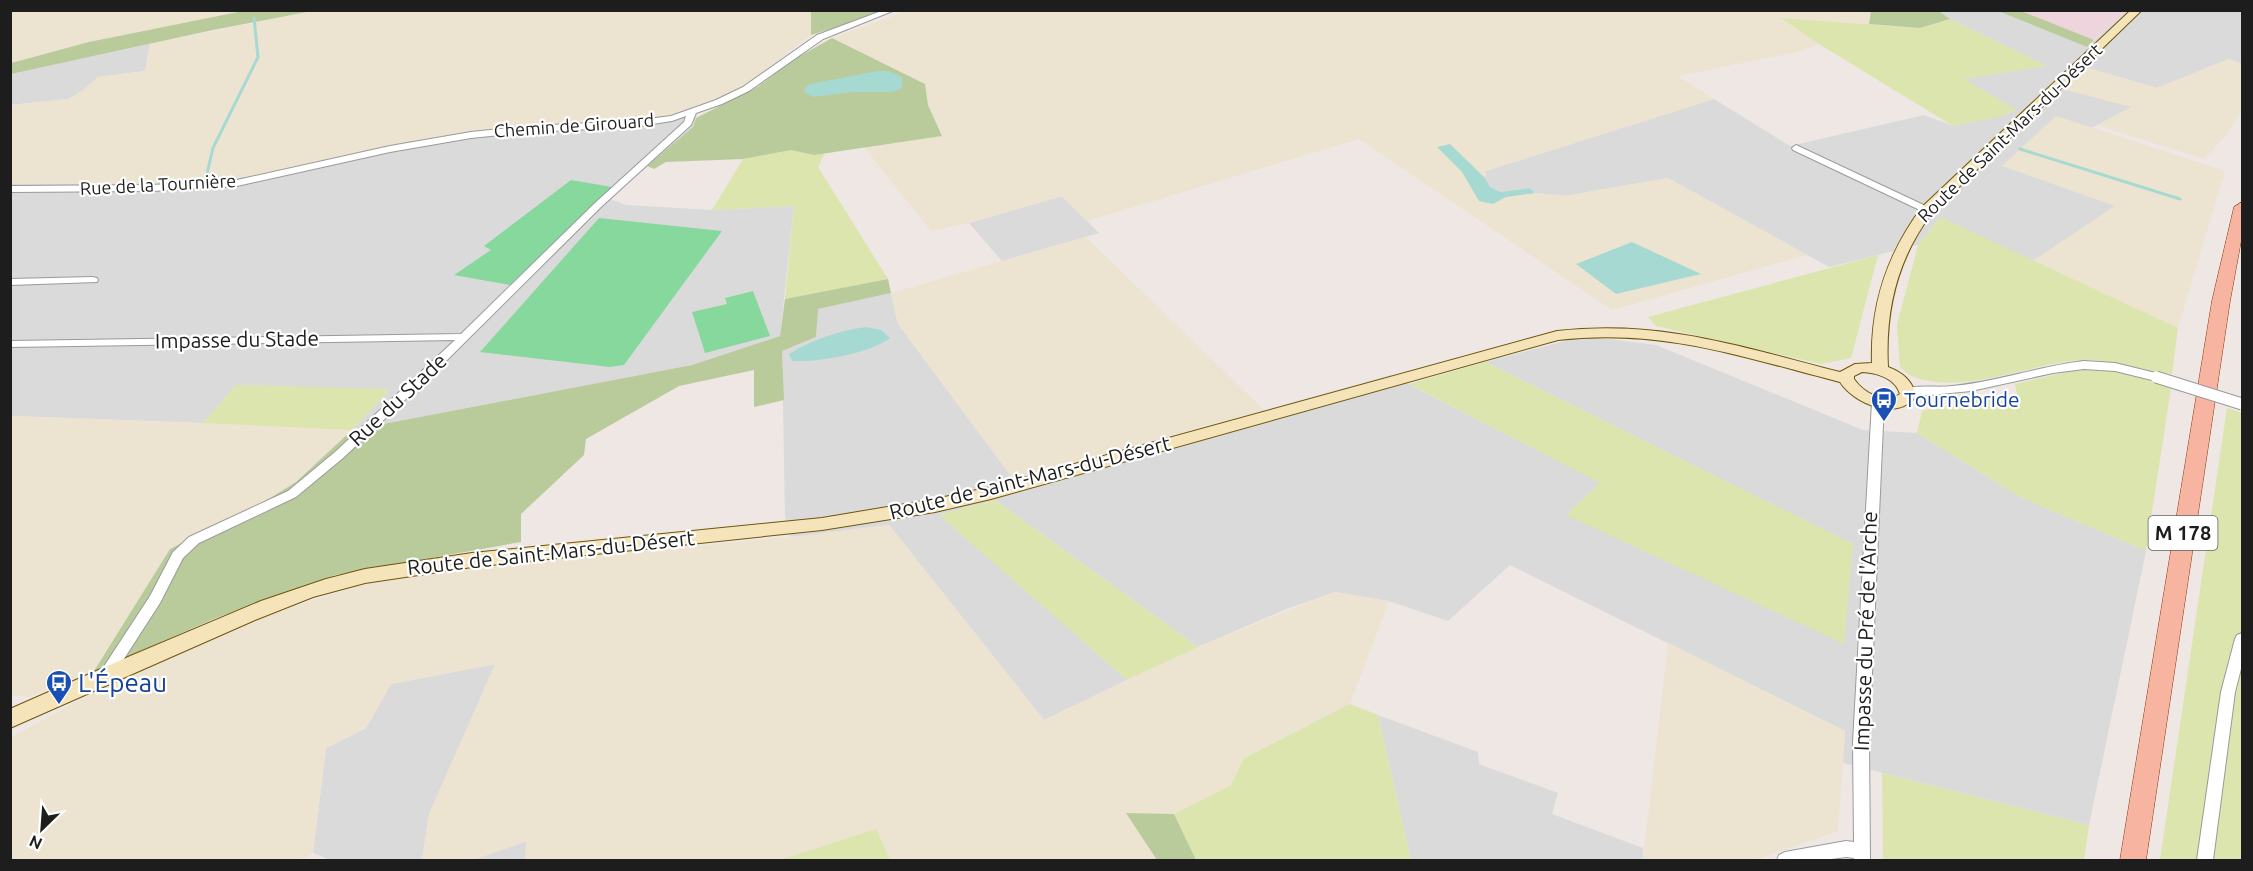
<svg xmlns="http://www.w3.org/2000/svg" width="2253" height="871" font-family="Ubuntu,sans-serif">
<style>
.residential{fill:#dbdadb}
.commercial{fill:#eed4dc}
.farmland{fill:#ece4d0}
.grass{fill:#dce5ad}
.forest{fill:#b9cb9b}
.pitch{fill:#86d89c}
.water{fill:#a7d9d3}
.lines{fill:none;stroke-linecap:round;stroke-linejoin:round}
.stream{stroke:#a7d9d3;stroke-width:3}
.minor-casing{stroke:#9a9a9a;stroke-width:2}
.secondary-casing{stroke:#6d560c;stroke-width:2}
.primary-casing{stroke:#8d3409;stroke-width:1}
.minor{fill:#fff;fill-rule:evenodd}
.secondary{fill:#f5e4ba;fill-rule:evenodd}
.primary{fill:#f6b4a1;fill-rule:evenodd}
.minor-bridge-casing{stroke:#9a9a9a;stroke-width:13;stroke-linecap:butt}
.minor-bridge{stroke:#fff;stroke-width:11}
.labels{text-anchor:middle;stroke-width:4.5;stroke-linejoin:round;paint-order:stroke}
.far-street-label{font-size:18px;fill:#1d1d1d;stroke:#fff}
.shield{fill:#fff;stroke:#616161;stroke-width:1.5}
.shield-label{font-size:20px;font-weight:bold;fill:#1d1d1d}
.street-label{font-size:21px;fill:#1d1d1d;stroke:#fff}
.transit-label{font-size:21px;fill:#164399;stroke:#fff;text-anchor:start}
.near-transit-label{font-size:26px;fill:#164399;stroke:#fff;text-anchor:start}
</style>
<rect width="100%" height="100%" fill="#eee7e4"/>
<g class="residential">
<path d="M 1939,11 L 1998,11 L 2087,47 L 2126,11 L 2242,11 L 2242,64 L 2229,59 L 2157,88 L 2088,68 L 2132,107 L 2092,128 L 2055,116 L 2116,206 L 2033,261 L 1940,217 L 1918,245 L 1829,267 L 1668,178 L 1565,196 L 1535,193 L 1530,188 L 1501,192 L 1490,187 L 1485,178 L 1486,171 L 1714,99 L 1790,146 L 1924,115 L 1953,126 L 2016,110 L 1962,79 L 2046,66 L 1950,19 Z"/>
<path d="M 150,44 L 145,71 L 98,77 L 82,91 L 68,99 L 11,105 L 10,74 Z"/>
<path d="M 687,112 L 696,118 L 693,127 L 610,199 L 626,205 L 712,210 L 794,206 L 780,336 L 692,365 L 352,430 L 389,390 L 236,385 L 203,423 L 11,416 L 11,184 L 198,183 L 258,175 L 393,145 L 470,132 L 530,126 L 646,120 Z"/>
<path d="M 1062,196 L 1099,233 L 1002,261 L 969,223 Z"/>
<path d="M 891,293 L 898,324 L 1014,480 L 1391,375 L 1601,483 L 1566,515 L 1853,544 L 1485,362 L 1585,336 L 1656,345 L 1863,430 L 1917,433 L 2020,497 L 2146,551 L 2089,825 L 1843,763 L 1845,731 L 1510,565 L 1448,621 L 1389,601 L 1335,592 L 1284,610 L 1198,647 L 995,500 L 940,515 L 1127,680 L 1044,720 L 889,525 L 791,537 L 785,517 L 782,350 L 816,337 L 817,309 Z"/>
<path d="M 496,664 L 429,814 L 422,860 L 330,860 L 313,853 L 326,748 L 366,728 L 391,684 Z"/>
<path d="M 1378,715 L 1478,752 L 1479,764 L 1558,793 L 1552,814 L 1643,848 L 1643,860 L 1411,860 Z"/>
<path d="M 527,841 L 525,860 L 473,860 Z"/>
</g>
<path class="commercial" d="M 2021,11 L 2126,11 L 2094,40 Z"/>
<g class="farmland">
<path d="M 909,10 L 1871,11 L 1869,24 L 1783,18 L 1819,44 L 1802,51 L 1678,76 L 1714,99 L 1486,171 L 1485,178 L 1490,187 L 1501,192 L 1530,188 L 1535,193 L 1565,196 L 1668,178 L 1807,255 L 1612,310 L 1359,139 L 1087,221 L 1062,196 L 969,223 L 931,231 L 864,147 L 942,136 L 928,105 L 925,84 L 832,38 Z"/>
<path d="M 11,11 L 243,11 L 89,42 L 11,63 Z"/>
<path d="M 312,11 L 811,11 L 811,35 L 748,84 L 724,97 L 687,112 L 646,120 L 616,125 L 530,126 L 470,132 L 393,145 L 258,175 L 198,183 L 11,184 L 10,105 L 68,99 L 82,91 L 98,77 L 145,71 L 150,44 Z"/>
<path d="M 2229,59 L 2242,64 L 2242,110 L 2226,135 L 2204,159 L 2097,125 L 2131,107 L 2066,90 L 2075,77 L 2088,68 L 2157,88 Z"/>
<path d="M 2056,116 L 2225,171 L 2178,328 L 2033,261 L 2115,206 L 2002,166 Z"/>
<path d="M 1086,237 L 1264,410 L 1014,480 L 898,324 L 891,293 Z"/>
<path d="M 11,416 L 203,423 L 352,430 L 296,482 L 267,500 L 170,549 L 94,671 L 29,697 L 11,695 Z"/>
<path d="M 889,525 L 1044,720 L 1198,647 L 1335,592 L 1389,601 L 1350,704 L 1244,757 L 1231,785 L 1174,814 L 1126,813 L 1157,860 L 890,860 L 876,829 L 780,860 L 525,860 L 526,841 L 473,860 L 422,860 L 429,814 L 495,664 L 391,684 L 366,728 L 326,748 L 313,853 L 300,860 L 11,860 L 10,738 L 118,679 L 267,615 L 361,585 L 472,567 L 791,537 Z"/>
<path d="M 1668,643 L 1845,731 L 1838,831 L 1756,860 L 1643,860 Z"/>
</g>
<g class="grass">
<path d="M 1781,18 L 1920,28 L 1950,19 L 2047,66 L 1964,79 L 2017,110 L 1998,117 L 1953,126 L 1819,44 Z"/>
<path d="M 791,150 L 814,155 L 825,153 L 818,167 L 888,279 L 785,299 L 794,206 L 712,210 L 743,159 Z"/>
<path d="M 1940,217 L 2178,328 L 2172,374 C 2142,371 2113,359 2082,360 C 2031,363 1965,395 1914,377 C 1909,376 1904,370 1900,367 L 1897,325 L 1918,245 Z"/>
<path d="M 1878,255 L 1851,358 L 1821,364 L 1656,326 L 1648,317 Z"/>
<path d="M 1485,362 L 1853,544 L 1844,644 L 1566,515 L 1600,483 L 1409,384 Z"/>
<path d="M 2079,369 L 2119,371 L 2171,388 L 2146,551 L 2020,497 L 1917,433 L 1922,411 L 1976,399 L 2019,403 L 2015,384 Z"/>
<path d="M 236,385 L 390,389 L 352,430 L 203,423 Z"/>
<path d="M 2227,408 L 2242,413 L 2242,860 L 2160,860 Z"/>
<path d="M 995,500 L 1198,647 L 1127,680 L 939,515 Z"/>
<path d="M 1350,704 L 1378,715 L 1411,860 L 1196,860 L 1174,814 L 1231,785 L 1244,758 Z"/>
<path d="M 1882,773 L 2089,825 L 2084,860 L 1883,860 Z"/>
<path d="M 876,829 L 890,860 L 780,860 Z"/>
</g>
<g class="forest">
<path d="M 811,10 L 888,11 L 811,35 Z"/>
<path d="M 243,11 L 312,11 L 213,30 L 11,74 L 11,63 L 89,42 Z"/>
<path d="M 1871,11 L 1939,11 L 1950,19 L 1920,28 L 1869,24 Z"/>
<path d="M 1998,11 L 2021,11 L 2094,40 L 2087,47 Z"/>
<path d="M 832,38 L 925,84 L 928,105 L 942,136 L 814,155 L 791,150 L 743,159 L 666,162 L 654,169 L 647,166 L 693,127 L 696,118 L 759,86 L 791,61 Z"/>
<path d="M 888,279 L 891,293 L 818,309 L 816,337 L 782,351 L 784,400 L 754,407 L 754,370 L 679,386 L 586,439 L 584,455 L 521,514 L 521,542 L 335,575 L 216,618 L 94,671 L 170,549 L 267,500 L 296,482 L 352,430 L 692,365 L 780,336 L 785,299 Z"/>
<path d="M 1126,813 L 1174,814 L 1196,860 L 1157,860 Z"/>
</g>
<g class="pitch">
<path d="M 571,180 L 612,187 L 510,285 L 454,275 L 491,250 L 484,246 Z"/>
<path d="M 599,218 L 722,231 L 624,365 L 610,367 L 480,352 Z"/>
<path d="M 753,291 L 770,336 L 705,353 L 692,312 L 727,304 L 725,298 Z"/>
</g>
<g class="water">
<path d="M 878,71 L 888,71 L 902,77 L 902,88 L 892,92 L 853,92 L 813,97 L 804,92 L 805,88 L 810,84 Z"/>
<path d="M 1450,144 L 1485,178 L 1490,187 L 1501,192 L 1530,188 L 1535,193 L 1506,197 L 1493,204 L 1479,201 L 1462,172 L 1437,147 Z"/>
<path d="M 1632,242 L 1701,274 L 1616,294 L 1576,264 Z"/>
<path d="M 866,327 L 881,330 L 890,338 C 871,353 816,363 792,361 L 789,354 C 811,340 841,330 866,327 Z"/>
</g>
<g class="lines">
<g class="stream">
<path d="M 2020,149 L 2180,199"/>
<path d="M 205,182 L 213,148 L 258,57 L 254,18"/>
</g>
<defs>
<g id="minor">
<path d="M 884,10 L 895,10 L 823,39 L 749,91 L 722,104 L 696,113 L 691,125 L 601,207 L 438,369 L 343,458 L 296,497 L 199,543 L 183,558 L 160,603 L 111,679 L 106,681 L 101,679 L 99,675 L 101,671 L 150,596 L 173,552 L 189,537 L 288,491 L 335,452 L 455,340 L 10,347 L 10,341 L 461,334 L 595,203 L 684,122 L 686,116 L 672,121 L 633,127 L 530,132 L 471,138 L 390,152 L 237,186 L 152,191 L 10,192 L 10,186 L 152,185 L 237,180 L 390,146 L 471,132 L 530,126 L 633,121 L 671,116 L 716,100 L 743,87 L 817,35 Z"/>
<path d="M 1796,145 L 1930,208 L 1932,210 L 1927,213 L 1924,212 L 1793,150 L 1792,148 Z"/>
<path d="M 93,277 L 97,278 L 98,280 L 97,282 L 10,285 L 10,279 Z"/>
<path d="M 2084,361 L 2115,363 L 2160,374 L 2162,377 L 2156,381 L 2115,371 L 2084,369 L 2053,373 L 1971,391 L 1930,395 L 1908,395 L 1902,391 C 1909,384 1940,388 1952,386 C 1997,382 2040,366 2084,361 Z"/>
<path d="M 1878,398 L 1884,402 L 1869,742 L 1870,860 L 1854,860 L 1854,858 L 1846,857 L 1824,860 L 1777,860 L 1779,855 L 1785,852 L 1846,841 L 1854,842 L 1853,742 L 1872,402 Z"/>
<path d="M 2242,633 L 2242,665 L 2235,692 L 2213,860 L 2197,860 L 2221,692 L 2235,639 L 2237,635 Z"/>
</g>
<path id="secondary" d="M 2131,10 L 2142,10 L 1932,213 C 1897,259 1885,310 1888,367 C 1903,373 1912,380 1916,396 C 1898,422 1854,404 1840,382 C 1742,357 1661,328 1558,340 L 991,499 L 935,512 L 822,530 L 472,567 L 365,583 L 313,597 L 255,620 L 10,728 L 10,709 L 128,657 L 261,601 L 326,579 L 365,569 L 472,553 L 822,518 L 935,499 L 991,487 L 1557,331 C 1661,319 1741,347 1840,372 L 1855,364 L 1872,363 C 1870,304 1887,254 1922,207 ZM 1862,372 C 1877,373 1895,378 1900,394 C 1884,405 1863,392 1854,379 L 1854,376 Z"/>
<path id="primary" d="M 2242,202 L 2242,236 L 2230,301 L 2146,860 L 2120,860 L 2212,301 L 2234,207 Z"/>
</defs>
<use href="#minor" class="minor-casing"/>
<use href="#secondary" class="secondary-casing"/>
<use href="#primary" class="primary-casing"/>
<use href="#minor" class="minor"/>
<use href="#secondary" class="secondary"/>
<use href="#primary" class="primary"/>
<defs>
<path id="minor-bridge" d="M 2156,377 L 2242,404"/>
</defs>
<use href="#minor-bridge" class="minor-bridge-casing"/>
<use href="#minor-bridge" class="minor-bridge"/>
</g>
<defs>
<symbol id="bus-pin" viewBox="-11 -11 22 30"><path d="M0 17L-7.5 6A9.5 9.5 0 1 1 7.5 6Z" fill="#1a4fb4" stroke="#fff"/><path d="M-5-6H5V4H4V6H2V4H-2V6H-4V4H-5ZM-3.5-4V0h7V-4ZM-3.5 1.2v1.5H-2V1.2ZM2 1.2v1.5H3.5V1.2Z" fill="#fff"/></symbol>
</defs>
<g fill-rule="evenodd">
<use href="#bus-pin" x="1869" y="385" width="30" height="40"/>
<use href="#bus-pin" x="44" y="668" width="30" height="40"/>
</g>
<g class="labels">
<g class="far-street-label">
<text transform="translate(574 126) rotate(-4)" y="6">Chemin de Girouard</text>
<text transform="translate(2010 133) rotate(-44)" y="6">Route de Saint-Mars-du-Désert</text>
<text transform="translate(158 185) rotate(-3)" y="6">Rue de la Tournière</text>
</g>
<rect class="shield" x="2148.5" y="516" width="69" height="34" rx="4.5"/>
<g class="shield-label">
<text x="2183" y="540">M 178</text>
</g>
<g class="street-label">
<text transform="translate(237 340) rotate(-1)" y="7">Impasse du Stade</text>
<text transform="translate(398 400) rotate(-43)" y="7">Rue du Stade</text>
<text transform="translate(1030 478) rotate(-14)" y="7">Route de Saint-Mars-du-Désert</text>
<text transform="translate(551 553) rotate(-6)" y="7">Route de Saint-Mars-du-Désert</text>
<text transform="translate(1866 631) rotate(-88)" y="7">Impasse du Pré de l'Arche</text>
</g>
<g class="transit-label">
<text x="1904" y="407">Tournebride</text>
</g>
<g class="near-transit-label">
<text x="78" y="692">L'Épeau</text>
</g>
</g>
<rect width="2253" height="871" fill="none" stroke="#1d1d1d" stroke-width="24"/>
<g transform="translate(42 829) rotate(205)" stroke="#ffffff" stroke-width="4.5" paint-order="stroke">
<path d="M0-4.5L10 22L0 15L-10 22Z" fill="#1d1d1d"/>
<text y="-9" font-size="16" font-weight="bold" text-anchor="middle" fill="#1d1d1d">N</text>
</g>
</svg>
